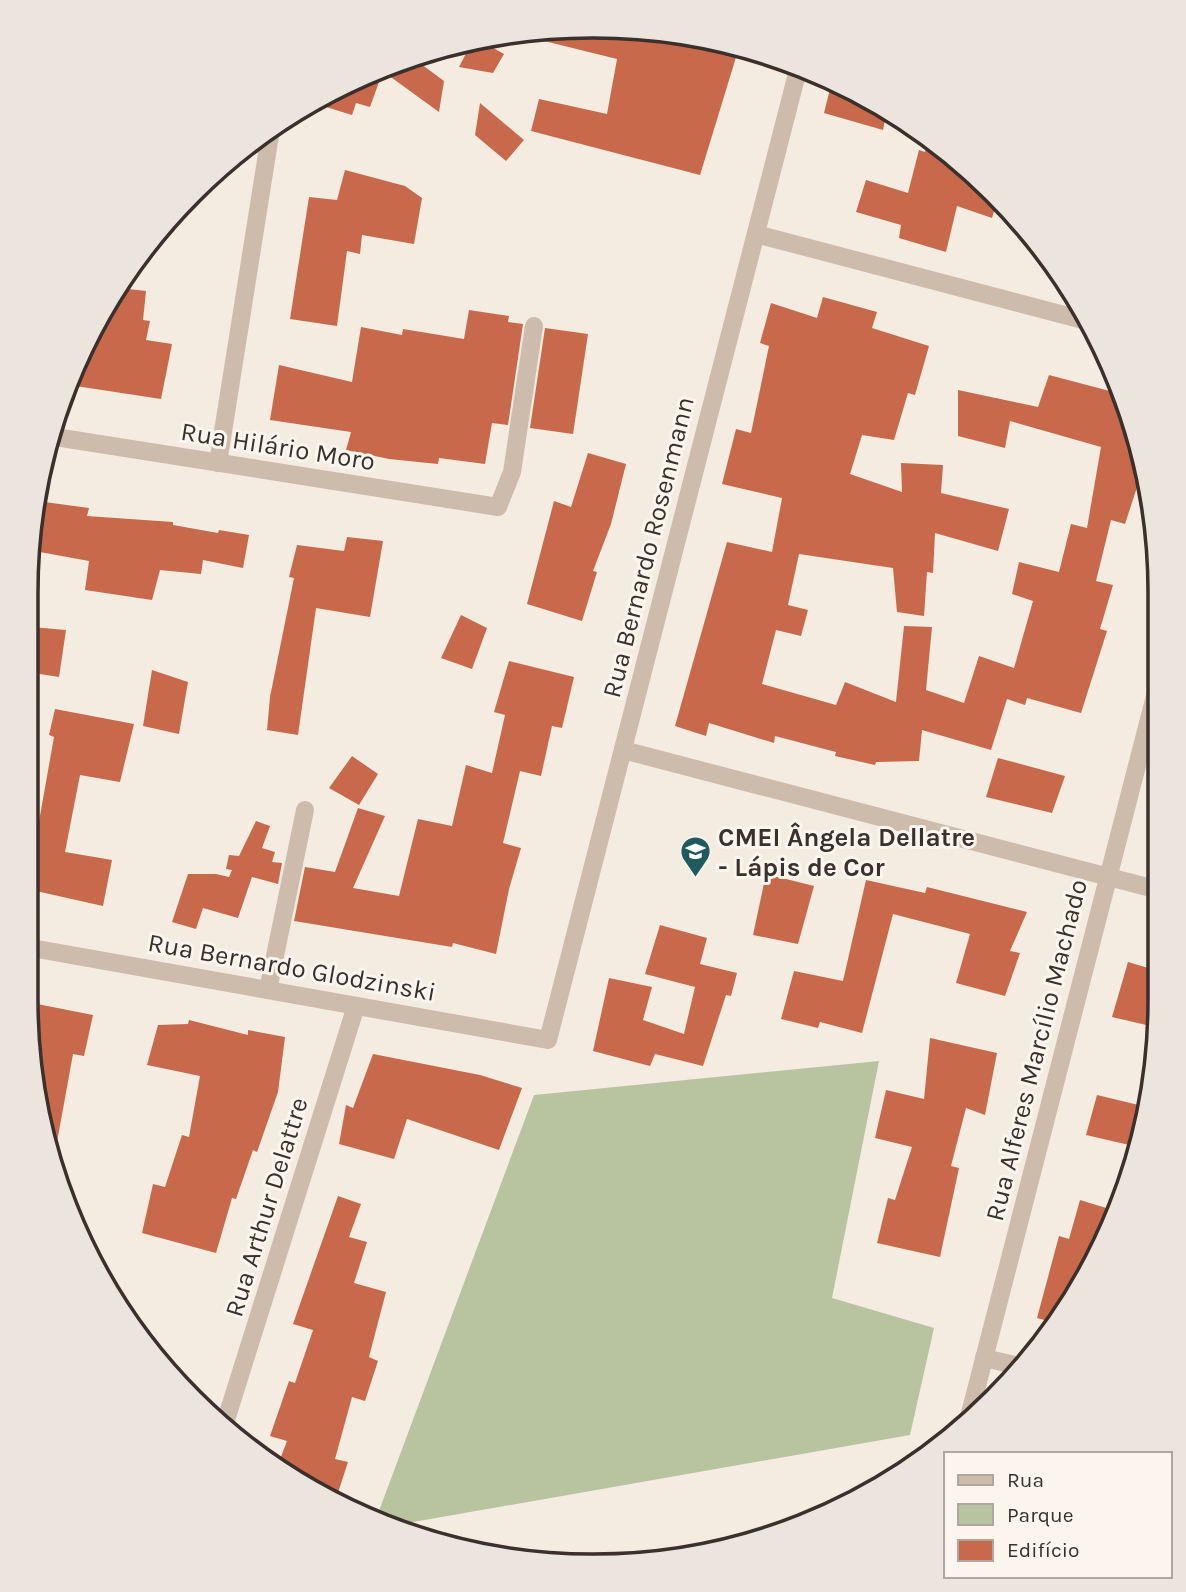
<svg xmlns="http://www.w3.org/2000/svg" width="1186" height="1592" font-family="Karla,sans-serif">
<style>
.green{fill:#b8c4a0}
.building{fill:#c8694b}
.lines{fill:none;stroke-linecap:round;stroke-linejoin:round}
.minor{stroke:#cdbbac;stroke-width:18}
.labels{text-anchor:middle;stroke-width:6;stroke-linejoin:round;paint-order:stroke}
.street-label{font-size:26px;fill:#3b302b;stroke:#fbf5ee}
.poi-label{font-size:26px;font-weight:bold;fill:#3b302b;stroke:#fbf5ee;text-anchor:start}
.rim{fill:none;stroke:#3b302b;stroke-width:3.5}
</style>
<rect width="100%" height="100%" fill="#f4ebe1"/>
<path class="green" d="M 879,1061 L 832,1298 L 934,1328 L 910,1435 L 396,1525 L 376,1519 L 534,1095 Z"/>
<g class="building">
<path d="M 593,26 L 651,32 L 650,36 L 737,54 L 700,175 L 531,131 L 539,99 L 607,114 L 617,59 L 524,36 L 524,33 Z"/>
<path d="M 477,39 L 504,54 L 493,73 L 459,67 L 473,40 Z"/>
<path d="M 413,58 L 444,81 L 439,112 L 388,75 L 397,63 Z"/>
<path d="M 363,76 L 379,82 L 370,107 L 356,103 L 352,115 L 313,103 Z"/>
<path d="M 832,81 L 887,110 L 883,130 L 824,113 Z"/>
<path d="M 480,103 L 524,140 L 506,161 L 475,135 Z"/>
<path d="M 928,139 L 998,198 L 992,218 L 957,206 L 946,252 L 899,238 L 901,225 L 856,212 L 866,180 L 908,193 L 919,150 L 925,152 Z"/>
<path d="M 345,170 L 405,186 L 422,198 L 414,244 L 362,235 L 360,254 L 347,251 L 337,326 L 290,319 L 309,197 L 337,200 Z"/>
<path d="M 119,288 L 146,291 L 143,320 L 150,321 L 146,340 L 172,344 L 161,399 L 69,385 L 85,342 Z"/>
<path d="M 823,297 L 877,312 L 872,328 L 929,346 L 915,395 L 908,393 L 894,440 L 862,435 L 850,474 L 902,492 L 901,463 L 943,465 L 941,493 L 1009,509 L 998,551 L 935,533 L 933,573 L 927,572 L 924,616 L 897,612 L 893,568 L 799,554 L 788,605 L 808,610 L 801,636 L 776,630 L 762,684 L 836,705 L 845,682 L 896,702 L 904,626 L 932,627 L 926,690 L 964,703 L 979,656 L 1014,668 L 1033,601 L 1012,594 L 1019,562 L 1059,572 L 1071,524 L 1087,528 L 1101,447 L 1010,421 L 1005,448 L 958,436 L 958,390 L 1038,407 L 1049,375 L 1121,394 L 1142,472 L 1125,524 L 1111,520 L 1096,581 L 1113,585 L 1100,629 L 1107,631 L 1081,713 L 1027,698 L 1025,705 L 1007,699 L 991,750 L 922,730 L 919,761 L 876,762 L 875,765 L 835,756 L 836,752 L 775,736 L 774,743 L 709,723 L 706,736 L 675,726 L 727,542 L 772,552 L 782,498 L 722,484 L 736,429 L 751,433 L 769,346 L 760,343 L 771,303 L 817,318 Z"/>
<path d="M 469,310 L 509,316 L 508,322 L 523,324 L 508,425 L 492,423 L 485,464 L 439,458 L 438,464 L 389,459 L 346,450 L 351,432 L 270,420 L 279,365 L 352,382 L 361,327 L 402,335 L 403,329 L 464,339 Z"/>
<path d="M 545,328 L 588,334 L 573,434 L 530,428 Z"/>
<path d="M 588,453 L 626,464 L 611,524 L 593,571 L 597,572 L 582,621 L 527,604 L 554,501 L 571,507 Z"/>
<path d="M 37,501 L 89,508 L 87,516 L 173,522 L 173,525 L 218,533 L 219,530 L 249,535 L 243,568 L 203,560 L 201,574 L 160,570 L 152,600 L 85,590 L 89,561 L 29,550 Z"/>
<path d="M 347,537 L 383,541 L 370,617 L 316,608 L 298,735 L 267,730 L 270,697 L 294,578 L 289,577 L 297,545 L 344,551 Z"/>
<path d="M 461,615 L 487,628 L 472,669 L 441,658 Z"/>
<path d="M 32,627 L 66,630 L 59,677 L 27,672 Z"/>
<path d="M 509,661 L 574,677 L 562,728 L 552,726 L 541,776 L 520,771 L 503,843 L 521,848 L 509,889 L 496,954 L 453,943 L 452,947 L 294,921 L 305,867 L 335,872 L 358,808 L 385,816 L 353,888 L 399,896 L 418,819 L 452,826 L 466,765 L 492,773 L 505,715 L 494,712 Z"/>
<path d="M 152,670 L 188,682 L 179,734 L 143,726 Z"/>
<path d="M 55,709 L 134,724 L 120,782 L 80,775 L 65,852 L 112,860 L 103,906 L 27,889 L 54,737 L 49,735 Z"/>
<path d="M 352,756 L 378,774 L 359,805 L 329,788 Z"/>
<path d="M 998,758 L 1065,776 L 1052,813 L 986,797 Z"/>
<path d="M 256,821 L 270,826 L 262,848 L 275,852 L 272,862 L 282,863 L 278,884 L 252,877 L 238,918 L 203,908 L 196,929 L 172,922 L 188,874 L 216,874 L 229,877 L 232,870 L 226,869 L 229,855 L 239,856 Z"/>
<path d="M 766,874 L 814,886 L 798,944 L 753,935 Z"/>
<path d="M 866,880 L 925,893 L 927,887 L 1027,912 L 1010,951 L 1020,953 L 1005,996 L 956,983 L 970,934 L 893,914 L 862,1033 L 820,1022 L 818,1028 L 781,1019 L 794,971 L 843,981 Z"/>
<path d="M 660,925 L 707,938 L 700,964 L 737,973 L 731,996 L 726,995 L 703,1066 L 655,1054 L 650,1066 L 593,1051 L 609,978 L 652,987 L 643,1020 L 684,1034 L 695,987 L 645,974 Z"/>
<path d="M 1128,962 L 1155,970 L 1155,1027 L 1112,1017 Z"/>
<path d="M 27,1002 L 93,1015 L 84,1056 L 73,1054 L 53,1164 L 46,1146 L 36,1074 L 40,1049 L 33,1048 Z"/>
<path d="M 189,1020 L 248,1035 L 248,1030 L 285,1037 L 278,1092 L 257,1152 L 253,1150 L 236,1199 L 232,1198 L 216,1253 L 142,1233 L 153,1184 L 165,1187 L 182,1135 L 189,1137 L 200,1076 L 147,1065 L 158,1025 L 188,1024 Z"/>
<path d="M 930,1038 L 997,1053 L 985,1115 L 966,1108 L 951,1166 L 959,1168 L 940,1257 L 877,1243 L 888,1198 L 895,1200 L 912,1147 L 875,1138 L 886,1090 L 924,1099 Z"/>
<path d="M 373,1054 L 480,1075 L 522,1088 L 499,1150 L 407,1119 L 394,1159 L 339,1144 L 346,1105 L 353,1108 Z"/>
<path d="M 1097,1095 L 1147,1107 L 1138,1147 L 1086,1135 Z"/>
<path d="M 338,1196 L 361,1204 L 349,1237 L 367,1242 L 354,1283 L 386,1292 L 369,1357 L 378,1361 L 365,1401 L 352,1397 L 335,1459 L 348,1462 L 335,1502 L 279,1462 L 287,1441 L 270,1436 L 289,1381 L 295,1383 L 313,1330 L 293,1324 Z"/>
<path d="M 1080,1200 L 1116,1211 L 1084,1283 L 1055,1323 L 1037,1318 L 1059,1236 L 1069,1239 Z"/>
</g>
<g class="lines">
<g class="minor">
<path d="M 756,234 L 1087,321"/>
<path d="M 49,436 L 498,507 L 512,472 L 534,326"/>
<path d="M 218,463 L 271,129"/>
<path d="M 623,750 L 1155,889"/>
<path d="M 26,947 L 548,1040 L 799,66"/>
<path d="M 268,990 L 305,810"/>
<path d="M 984,1358 L 1023,1367"/>
<path d="M 969,1417 L 1155,696"/>
<path d="M 225,1423 L 356,1006"/>
</g>
</g>
<defs>
<symbol id="school-pin" viewBox="-11 -11 22 30"><path d="M0 17L-7.5 6A9.5 9.5 0 1 1 7.5 6Z" fill="#1f5a5e" stroke="#fbf5ee"/><path d="M0-5L7-2L0 1L-7-2ZM-4 1L0 2.5L4 1V4Q0 6-4 4Z" fill="#fff"/></symbol>
</defs>
<g fill-rule="evenodd">
<use href="#school-pin" x="678" y="834" width="35" height="47"/>
</g>
<g class="labels">
<g class="street-label">
<text transform="translate(278 446) rotate(9)" y="9">Rua Hilário Moro</text>
<text transform="translate(648 547) rotate(-76)" y="9">Rua Bernardo Rosenmann</text>
<text transform="translate(292 967) rotate(10)" y="9">Rua Bernardo Glodzinski</text>
<text transform="translate(1036 1050) rotate(-76)" y="9">Rua Alferes Marcílio Machado</text>
<text transform="translate(266 1207) rotate(-73)" y="9">Rua Arthur Delattre</text>
</g>
<g class="poi-label">
<text x="718" y="846">CMEI Ângela Dellatre<tspan x="718" dy="30">- Lápis de Cor</tspan></text>
</g>
</g>
<path d="M0 0H1186V1592H0ZM592 38H594A554 554 0 0 1 1148 592V1000A554 554 0 0 1 594 1554H592A554 554 0 0 1 38 1000V592A554 554 0 0 1 592 38Z" fill="#ece5de" fill-rule="evenodd"/>
<path class="rim" d="M592 38H594A554 554 0 0 1 1148 592V1000A554 554 0 0 1 594 1554H592A554 554 0 0 1 38 1000V592A554 554 0 0 1 592 38Z"/>
<rect x="944" y="1452" width="228" height="126" fill="#fbf5ee" stroke="#aea6a0" stroke-width="2"/>
<rect x="958" y="1475" width="35" height="10" fill="#cdbbac" stroke="#aea6a0" stroke-width="2"/>
<text x="1007" y="1487" font-size="21" fill="#3b302b">Rua</text>
<rect x="958" y="1504" width="35" height="21" fill="#b8c4a0" stroke="#aea6a0" stroke-width="2"/>
<text x="1007" y="1522" font-size="21" fill="#3b302b">Parque</text>
<rect x="958" y="1540" width="35" height="21" fill="#c8694b" stroke="#aea6a0" stroke-width="2"/>
<text x="1007" y="1557" font-size="21" fill="#3b302b">Edifício</text>
</svg>
